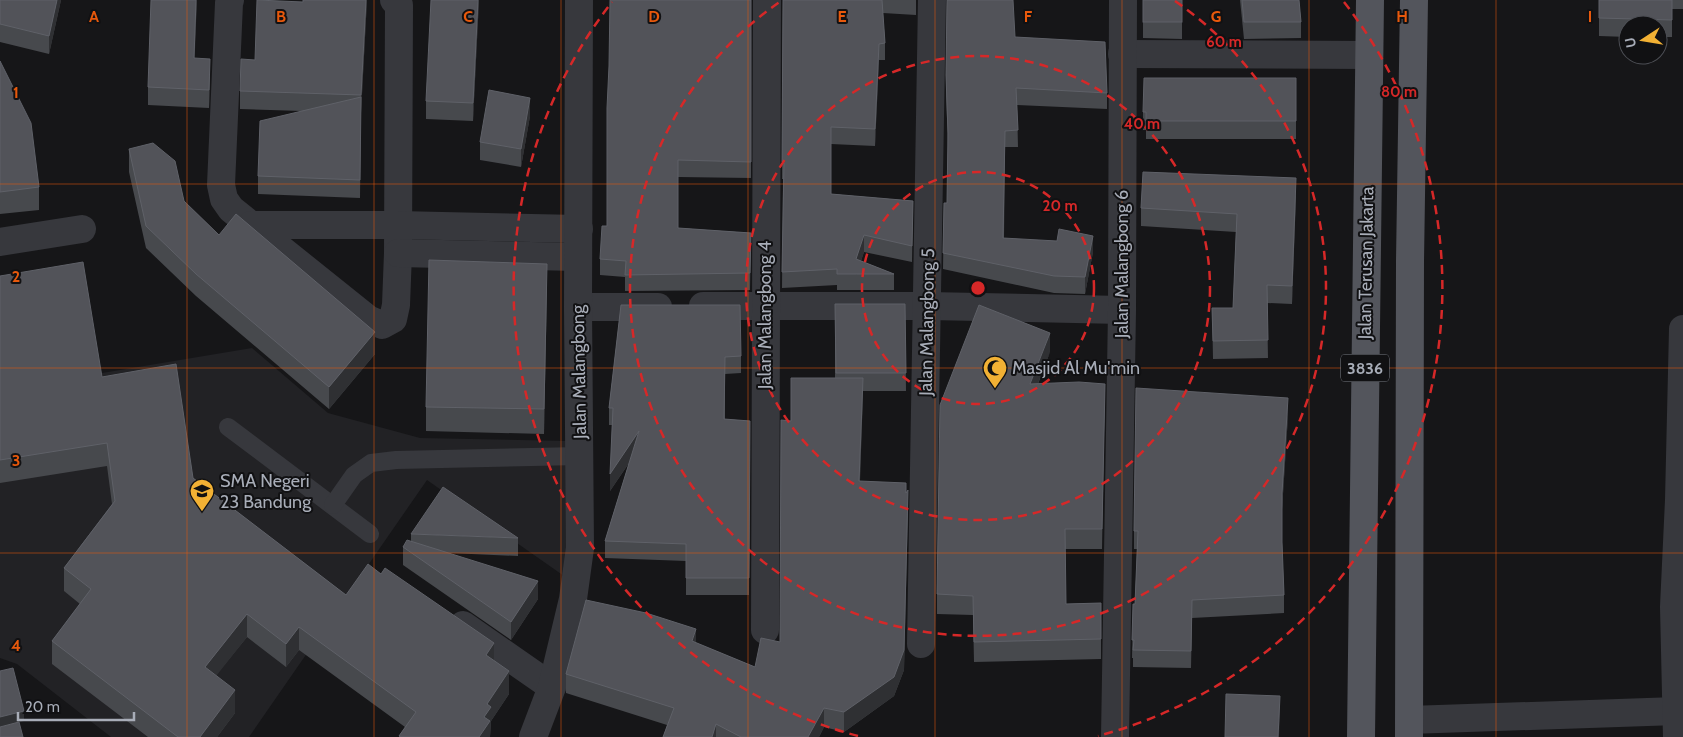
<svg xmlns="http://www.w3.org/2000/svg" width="1683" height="737" font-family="Cabin,sans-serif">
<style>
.built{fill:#222225}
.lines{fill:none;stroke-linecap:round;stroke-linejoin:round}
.lane{stroke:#37383d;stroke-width:18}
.street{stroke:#37383d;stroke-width:28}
.primary{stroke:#53555c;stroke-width:28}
.wall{fill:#47494d}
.shaded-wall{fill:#2f3033}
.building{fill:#525359;stroke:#5f6168}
.grid{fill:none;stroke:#e8590c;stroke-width:1;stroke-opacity:0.55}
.ring{fill:none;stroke:#d62828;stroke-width:2.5;stroke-dasharray:9 6}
.labels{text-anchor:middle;stroke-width:4;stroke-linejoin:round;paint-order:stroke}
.shield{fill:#111113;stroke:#7b7e86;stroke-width:1}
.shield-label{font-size:16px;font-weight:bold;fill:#a8adb8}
.street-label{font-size:18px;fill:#a8adb8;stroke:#111113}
.poi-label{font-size:18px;fill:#a8adb8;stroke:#111113;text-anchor:start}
.grid-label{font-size:16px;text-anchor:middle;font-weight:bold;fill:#e8590c;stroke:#111113;stroke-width:4;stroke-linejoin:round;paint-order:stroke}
.centre{fill:#d62828;stroke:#111113;stroke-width:2.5}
.ring-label{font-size:15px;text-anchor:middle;font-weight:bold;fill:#d62828;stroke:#111113;stroke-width:4;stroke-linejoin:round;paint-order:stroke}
</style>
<rect width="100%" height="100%" fill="#161618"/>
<path class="built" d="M 252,348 L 328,413 L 420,438 L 566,441 L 567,545 L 564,576 L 427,480 L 249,737 L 111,737 L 17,664 L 0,658 L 0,390 Z"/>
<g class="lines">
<g class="lane">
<path d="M 228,427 L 370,534"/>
<path d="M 333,505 L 354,475 L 371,463 L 396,460 L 580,456"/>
</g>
<g class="street">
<path d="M 230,0 L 229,3 L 221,185 L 224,199 L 231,209 L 368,319 L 382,325 L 393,319 L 396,305 L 398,253 L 399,5 L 394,0"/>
<path d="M 1122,54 L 1369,55"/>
<path d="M 251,225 L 398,225 L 579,229"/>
<path d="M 0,242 L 82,229"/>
<path d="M 398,253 L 578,257"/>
<path d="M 703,306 L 928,306 L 1122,310"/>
<path d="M 578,307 L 658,307"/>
<path d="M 463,625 L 552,687"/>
<path d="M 765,630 L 767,0"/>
<path d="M 921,644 L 932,0"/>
<path d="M 1409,720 L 1677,711"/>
<path d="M 533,737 L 552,687 L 573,599 L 580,548 L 578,307 L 579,0"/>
<path d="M 1115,737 L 1122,310 L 1123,0"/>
<path d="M 1677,737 L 1674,607 L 1679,500 L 1683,329"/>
</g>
<g class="primary">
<path d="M 1361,737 L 1370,0"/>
<path d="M 1409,737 L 1410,261 L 1414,0"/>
</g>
</g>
<g class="wall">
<path d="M 0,0 L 61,0 L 49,54 L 0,42 Z"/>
<path d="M 197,0 L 194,58 L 210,77 L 209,108 L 148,105 L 148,87 Z"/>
<path d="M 367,0 L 361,113 L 360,198 L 258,194 L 258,176 L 302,111 L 240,109 L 240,91 L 255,60 L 303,2 Z"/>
<path d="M 479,0 L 473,121 L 426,119 L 426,101 Z"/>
<path d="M 751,0 L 751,178 L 678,177 L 678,228 L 751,233 L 750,290 L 625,291 L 625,277 L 600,275 L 600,259 L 607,226 L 609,66 Z"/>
<path d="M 783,0 L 916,0 L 916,15 L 883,13 L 885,43 L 885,60 L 879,60 L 875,146 L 831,144 L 831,194 L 913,201 L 912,262 L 864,252 L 861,261 L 894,274 L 894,290 L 837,290 L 837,285 L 782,288 L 783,179 L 782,179 Z"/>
<path d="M 947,0 L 1015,37 L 1107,93 L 1107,109 L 1017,105 L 1018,147 L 1005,147 L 1004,238 L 1093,252 L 1085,294 L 1054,293 L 943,269 L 944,203 L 947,203 L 948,146 L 946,92 Z"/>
<path d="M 1143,0 L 1182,0 L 1182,39 L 1143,38 Z"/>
<path d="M 1240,0 L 1299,0 L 1301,22 L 1301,38 L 1244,39 Z"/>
<path d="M 1599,0 L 1683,0 L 1683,9 L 1672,9 L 1672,37 L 1658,37 L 1658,25 L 1628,25 L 1628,37 L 1599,36 Z"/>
<path d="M 0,61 L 39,187 L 39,210 L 0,214 Z"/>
<path d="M 1296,78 L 1296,139 L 1146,139 L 1146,130 L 1143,130 L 1143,112 Z"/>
<path d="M 530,116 L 521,167 L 480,160 L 480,142 Z"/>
<path d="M 129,149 L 219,235 L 375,354 L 329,409 L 196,296 L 146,248 L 129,172 Z"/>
<path d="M 1296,196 L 1292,304 L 1267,303 L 1268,358 L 1213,359 L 1212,308 L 1233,308 L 1236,232 L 1141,226 L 1141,208 Z"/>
<path d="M 0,276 L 102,377 L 193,478 L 346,595 L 494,660 L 509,694 L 491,721 L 490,737 L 399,737 L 399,736 L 405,727 L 299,650 L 286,667 L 247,637 L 216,675 L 235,713 L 217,737 L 148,737 L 52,664 L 52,641 L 80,604 L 64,591 L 64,568 L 112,504 L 107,466 L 0,483 Z"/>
<path d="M 547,288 L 544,434 L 426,431 L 426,407 Z"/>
<path d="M 835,304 L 905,304 L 906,391 L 863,391 L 860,481 L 906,493 L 908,509 L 904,670 L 894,696 L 844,732 L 824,727 L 819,737 L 663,737 L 667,725 L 566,693 L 566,674 L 696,643 L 755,667 L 780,642 L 791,421 L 835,378 Z"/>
<path d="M 621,305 L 741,356 L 741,373 L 725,374 L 725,419 L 750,421 L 749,595 L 686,595 L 686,561 L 605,558 L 605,541 L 629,463 L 610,491 L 612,425 L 609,425 L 609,408 Z"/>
<path d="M 1050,352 L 1038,384 L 1105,384 L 1102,549 L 1065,549 L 1066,604 L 1101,603 L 1101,659 L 974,662 L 973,615 L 937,614 L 937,594 Z"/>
<path d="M 1288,416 L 1282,510 L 1282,542 L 1284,595 L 1284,613 L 1192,618 L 1191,668 L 1133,667 L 1133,658 L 1132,658 L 1133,604 L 1135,604 L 1137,549 L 1134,549 L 1134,531 Z"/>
<path d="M 411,534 L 518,538 L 518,556 L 449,553 L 538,599 L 511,640 L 403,565 L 403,547 L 411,542 Z"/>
</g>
<g class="shaded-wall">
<path d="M 57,0 L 61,0 L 49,54 L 49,36 Z"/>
<path d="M 196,0 L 197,0 L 194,76 L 194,58 Z"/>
<path d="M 366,0 L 367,0 L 361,113 L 361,95 Z"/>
<path d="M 478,0 L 479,0 L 473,121 L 473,103 Z"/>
<path d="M 879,44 L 879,60 L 875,146 L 875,129 Z"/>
<path d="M 210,59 L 210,77 L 209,108 L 209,90 Z"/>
<path d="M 530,98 L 530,116 L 521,167 L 521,149 Z"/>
<path d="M 1296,178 L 1296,196 L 1292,304 L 1292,286 Z"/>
<path d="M 864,235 L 864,252 L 856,275 L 856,259 Z"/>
<path d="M 1093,236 L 1093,252 L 1085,294 L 1085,277 Z"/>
<path d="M 547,264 L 547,288 L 544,434 L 544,409 Z"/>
<path d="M 375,332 L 375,354 L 329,409 L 329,387 Z"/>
<path d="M 1050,333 L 1050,352 L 1030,404 L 1030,384 Z"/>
<path d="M 863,378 L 863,397 L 859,501 L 859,481 Z"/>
<path d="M 1288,398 L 1288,416 L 1282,510 L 1282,493 Z"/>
<path d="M 639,431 L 639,448 L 610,491 L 610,474 Z"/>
<path d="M 908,490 L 904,670 L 894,696 L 844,732 L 844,712 Z"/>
<path d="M 538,581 L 538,599 L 511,640 L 511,622 Z"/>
<path d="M 247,614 L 247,637 L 205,690 L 205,667 Z"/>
<path d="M 299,627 L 299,650 L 286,667 L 286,644 Z"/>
<path d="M 696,629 L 696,648 L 692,641 Z"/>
<path d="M 494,643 L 494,666 L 486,655 Z"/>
<path d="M 509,671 L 509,694 L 491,721 L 490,737 L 479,737 L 487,704 Z"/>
<path d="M 235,690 L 235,713 L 217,737 L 200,737 Z"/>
<path d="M 1280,696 L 1280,712 L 1279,737 L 1278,737 Z"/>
<path d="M 824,708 L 824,727 L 819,737 L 808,737 Z"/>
<path d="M 24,711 L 24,721 L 0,727 L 0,717 Z"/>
<path d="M 716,724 L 716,737 L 712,737 Z"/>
</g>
<g class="building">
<path d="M 0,0 L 57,0 L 49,36 L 0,24 Z"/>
<path d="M 151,0 L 196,0 L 194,58 L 210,59 L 209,90 L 148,87 Z"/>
<path d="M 257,0 L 303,2 L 303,0 L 366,0 L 361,95 L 240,91 L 241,59 L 255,60 Z"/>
<path d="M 431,0 L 478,0 L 473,103 L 426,101 Z"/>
<path d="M 610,0 L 751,0 L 751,162 L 678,160 L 678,228 L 751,233 L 750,273 L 625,275 L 626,261 L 600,259 L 602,226 L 607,226 L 607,108 L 609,66 Z"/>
<path d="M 783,0 L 882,0 L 885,43 L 879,44 L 875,129 L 831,127 L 831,194 L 913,201 L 912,246 L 864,235 L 856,259 L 894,274 L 837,274 L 837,269 L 782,272 L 784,163 L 782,162 Z"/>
<path d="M 947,0 L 1013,0 L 1015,37 L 1105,42 L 1107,93 L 1016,88 L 1018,130 L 1005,131 L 1003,238 L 1057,241 L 1059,229 L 1093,236 L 1085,277 L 1054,276 L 943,253 L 944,203 L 947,203 L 948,133 L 946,75 Z"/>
<rect x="1143" y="0" width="39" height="22"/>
<path d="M 1242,0 L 1299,0 L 1301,22 L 1244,22 Z"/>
<path d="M 1599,0 L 1672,0 L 1672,20 L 1599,18 Z"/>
<path d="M 0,61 L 31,123 L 39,187 L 0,192 Z"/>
<path d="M 1144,78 L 1296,78 L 1296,121 L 1146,121 L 1146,112 L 1143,112 Z"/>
<path d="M 489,90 L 530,98 L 521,149 L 480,142 Z"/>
<path d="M 361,97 L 360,180 L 258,176 L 260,121 Z"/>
<path d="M 153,143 L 175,161 L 184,201 L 219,235 L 236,214 L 375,332 L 329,387 L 196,274 L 146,226 L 129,149 Z"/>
<path d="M 1143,172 L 1296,178 L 1292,286 L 1267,285 L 1268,340 L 1213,341 L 1212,308 L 1233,308 L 1237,214 L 1141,208 Z"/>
<path d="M 429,260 L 547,264 L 544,409 L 426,407 Z"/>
<path d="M 83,262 L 102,377 L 176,364 L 193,478 L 346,595 L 368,564 L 381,574 L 385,568 L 494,643 L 486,655 L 509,671 L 487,704 L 491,707 L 484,717 L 490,721 L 479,737 L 401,737 L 399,736 L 416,712 L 299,627 L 286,644 L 247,614 L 205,667 L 235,690 L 200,737 L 178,737 L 52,641 L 91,589 L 64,568 L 115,501 L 107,443 L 0,460 L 0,276 Z"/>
<path d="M 835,304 L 905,304 L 906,373 L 836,373 Z"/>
<path d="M 621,305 L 740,305 L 741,356 L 725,357 L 724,419 L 750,421 L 749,578 L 686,578 L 686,544 L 605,541 L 639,431 L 610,474 L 613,408 L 609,408 Z"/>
<path d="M 979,305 L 1050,333 L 1030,384 L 1079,382 L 1105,384 L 1102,529 L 1065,529 L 1066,604 L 1101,603 L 1101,639 L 974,642 L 973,596 L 937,594 L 940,405 Z"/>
<path d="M 791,378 L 863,378 L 859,481 L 906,483 L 906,493 L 908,490 L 904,650 L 894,677 L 844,712 L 824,708 L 808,737 L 741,737 L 716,724 L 712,737 L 663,737 L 674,708 L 566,674 L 586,600 L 646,613 L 696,629 L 692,641 L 755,667 L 761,638 L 780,642 L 781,420 L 791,421 Z"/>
<path d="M 1136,388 L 1288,398 L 1282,493 L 1282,542 L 1284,595 L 1192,600 L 1191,651 L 1133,650 L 1134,640 L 1132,640 L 1133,604 L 1135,604 L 1138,531 L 1134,531 Z"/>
<path d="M 443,487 L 518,538 L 411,534 Z"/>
<path d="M 407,540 L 538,581 L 511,622 L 403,547 Z"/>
<path d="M 13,668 L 24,711 L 0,717 L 0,671 Z"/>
<path d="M 1226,694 L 1280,696 L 1278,737 L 1225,737 Z"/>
<path d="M 19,722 L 23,737 L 0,737 L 0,727 Z"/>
</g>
<path class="grid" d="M 187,0 L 187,737M 374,0 L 374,737M 561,0 L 561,737M 748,0 L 748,737M 935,0 L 935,737M 1122,0 L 1122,737M 1309,0 L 1309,737M 1496,0 L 1496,737M 0,184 L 1683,184M 0,368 L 1683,368M 0,553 L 1683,553"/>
<g class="ring">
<circle cx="978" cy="288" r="116"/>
<circle cx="978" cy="288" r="232"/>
<path d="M1175 1A348 348 0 1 1 781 1"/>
<path d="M858 736A464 464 0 0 1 612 2M1344 2A464 464 0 0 1 1098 736"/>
</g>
<defs>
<symbol id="mosque-pin" viewBox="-11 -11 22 30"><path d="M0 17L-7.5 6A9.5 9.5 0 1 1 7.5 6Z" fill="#f2b134" stroke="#111113"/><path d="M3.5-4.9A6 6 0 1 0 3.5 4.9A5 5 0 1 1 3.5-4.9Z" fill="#111"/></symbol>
<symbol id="school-pin" viewBox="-11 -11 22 30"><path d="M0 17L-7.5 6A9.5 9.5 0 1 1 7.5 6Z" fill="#f2b134" stroke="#111113"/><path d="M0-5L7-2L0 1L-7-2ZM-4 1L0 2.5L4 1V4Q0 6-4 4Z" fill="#111"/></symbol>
</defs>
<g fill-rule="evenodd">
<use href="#mosque-pin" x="981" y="354" width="28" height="38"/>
<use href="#school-pin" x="188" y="477" width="28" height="38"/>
</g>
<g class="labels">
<rect class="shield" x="1341" y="354.5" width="48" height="27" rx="4"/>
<g class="shield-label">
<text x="1365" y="374">3836</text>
</g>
<g class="street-label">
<text transform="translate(1366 263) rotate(-89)" y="6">Jalan Terusan Jakarta</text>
<text transform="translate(1122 264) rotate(-90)" y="6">Jalan Malangbong 6</text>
<text transform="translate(765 315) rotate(-90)" y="6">Jalan Malangbong 4</text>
<text transform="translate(927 322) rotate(-89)" y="6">Jalan Malangbong 5</text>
<text transform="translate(579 372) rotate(-91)" y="6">Jalan Malangbong</text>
</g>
<g class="poi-label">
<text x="1012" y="374">Masjid Al Mu'min</text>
<text x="220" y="487">SMA Negeri<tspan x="220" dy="21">23 Bandung</tspan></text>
</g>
</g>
<g class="grid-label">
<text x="94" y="22">A</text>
<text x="281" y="22">B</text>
<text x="468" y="22">C</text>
<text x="654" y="22">D</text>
<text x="842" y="22">E</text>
<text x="1028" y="22">F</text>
<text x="1216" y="22">G</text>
<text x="1402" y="22">H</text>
<text x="1590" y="22">I</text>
<text x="16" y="98">1</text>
<text x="16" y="282">2</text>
<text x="16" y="466">3</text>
<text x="16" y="651">4</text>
</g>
<circle cx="978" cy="288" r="8" class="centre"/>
<g class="ring-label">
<text x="1224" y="47">60 m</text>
<text x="1399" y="97">80 m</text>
<text x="1142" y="129">40 m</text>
<text x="1060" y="211">20 m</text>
</g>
<g transform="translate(1643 40) rotate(258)"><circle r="24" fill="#111113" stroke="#4d4f55"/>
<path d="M0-4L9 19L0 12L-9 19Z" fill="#f2b134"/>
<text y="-8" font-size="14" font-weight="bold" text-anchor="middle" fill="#a8adb8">U</text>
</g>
<path d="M18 712v8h116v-8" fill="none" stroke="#a8adb8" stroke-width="2.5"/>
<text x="25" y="712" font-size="15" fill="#a8adb8" stroke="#111113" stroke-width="4" paint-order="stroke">20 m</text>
</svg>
